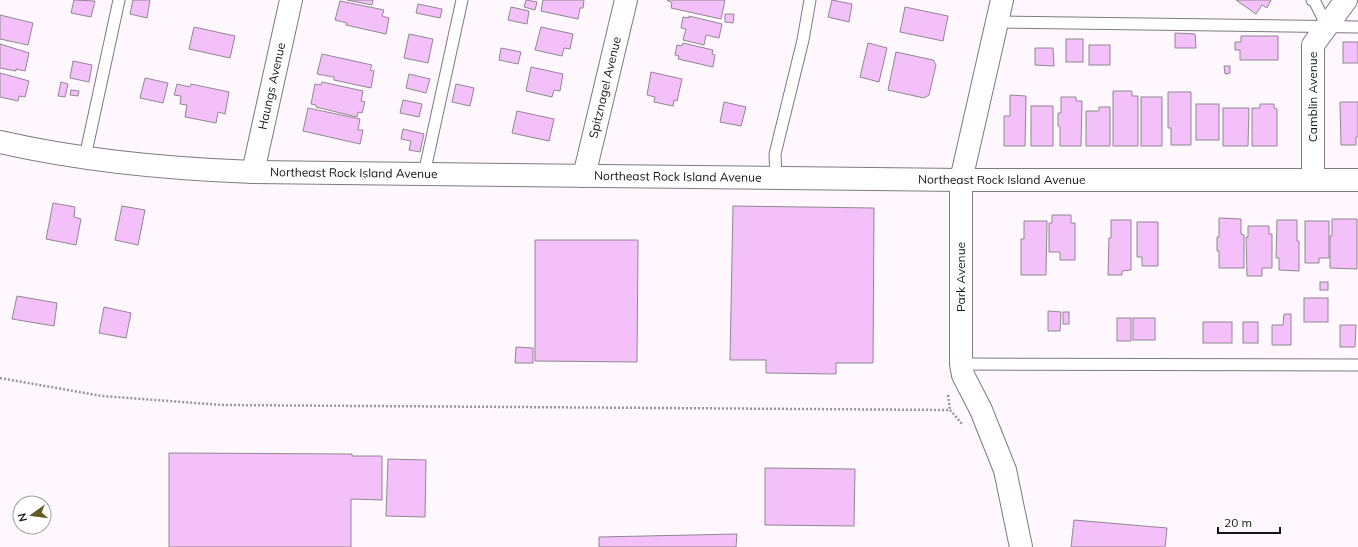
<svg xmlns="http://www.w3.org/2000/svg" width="1358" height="547" font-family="Mulish,sans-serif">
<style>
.building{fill:#f4c0f9;stroke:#8f8890}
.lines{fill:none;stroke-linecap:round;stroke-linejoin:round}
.service-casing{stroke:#807981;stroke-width:13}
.minor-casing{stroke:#807981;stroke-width:24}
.path{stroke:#999499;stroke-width:2.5;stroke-dasharray:2 2;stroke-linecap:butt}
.service{stroke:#fff;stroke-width:11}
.minor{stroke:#fff;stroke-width:22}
.labels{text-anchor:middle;stroke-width:3;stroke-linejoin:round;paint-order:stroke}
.street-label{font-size:12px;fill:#161417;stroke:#fff}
</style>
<rect width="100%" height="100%" fill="#fef7fe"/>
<g class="building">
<path d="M 74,0 L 95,1 L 91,17 L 71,13 Z"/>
<path d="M 133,0 L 150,0 L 147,18 L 130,14 Z"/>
<path d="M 347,0 L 373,0 L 372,5 Z"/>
<path d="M 526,0 L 537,2 L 535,10 L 524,7 Z"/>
<path d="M 543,0 L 584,0 L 583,8 L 580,8 L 578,19 L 541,11 Z"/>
<path d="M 667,0 L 725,0 L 721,19 L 671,8 L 672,3 Z"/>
<path d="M 832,0 L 852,4 L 849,22 L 828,17 Z"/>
<path d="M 1236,0 L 1271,0 L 1267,8 L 1262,5 L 1256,14 Z"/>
<path d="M 340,1 L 384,10 L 382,16 L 389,18 L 386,34 L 346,25 L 347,23 L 335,20 Z"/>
<path d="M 418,4 L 442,9 L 440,18 L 416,13 Z"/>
<path d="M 511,7 L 529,11 L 527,24 L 508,20 Z"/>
<path d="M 905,7 L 948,16 L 943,41 L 900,32 Z"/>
<path d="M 725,14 L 734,14 L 733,23 L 725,22 Z"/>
<path d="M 0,15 L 33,23 L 28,45 L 0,39 Z"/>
<path d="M 689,16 L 722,24 L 719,38 L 706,35 L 704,45 L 683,40 L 686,29 L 681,28 L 683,17 L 689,18 Z"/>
<path d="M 194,27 L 235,36 L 230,58 L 189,49 Z"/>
<path d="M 541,27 L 573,34 L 570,49 L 564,48 L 562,56 L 535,50 Z"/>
<path d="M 1175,33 L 1195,34 L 1196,48 L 1175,48 Z"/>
<path d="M 409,34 L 433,39 L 428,63 L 404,58 Z"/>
<path d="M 1241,36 L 1278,36 L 1278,60 L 1240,60 L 1240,50 L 1235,50 L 1235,42 L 1241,42 Z"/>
<rect x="1066" y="39" width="17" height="23"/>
<rect x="1343" y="42" width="15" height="21"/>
<path d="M 683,43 L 713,50 L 712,54 L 715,55 L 713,67 L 678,59 L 679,56 L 675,55 L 677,45 L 682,46 Z"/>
<path d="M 868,43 L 887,48 L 879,82 L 860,77 Z"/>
<path d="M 0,44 L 29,53 L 25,71 L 16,69 L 16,71 L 0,68 Z"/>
<rect x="1089" y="45" width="21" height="20"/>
<path d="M 501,48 L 521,52 L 518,64 L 499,60 Z"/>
<path d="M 1035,48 L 1053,48 L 1054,66 L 1035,65 Z"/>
<path d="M 896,52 L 933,60 L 936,65 L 929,95 L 924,98 L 888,90 Z"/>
<path d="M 322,54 L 372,65 L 370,70 L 374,71 L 371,88 L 334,80 L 334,77 L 317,74 Z"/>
<path d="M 73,61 L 92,65 L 89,82 L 70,78 Z"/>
<path d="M 1224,66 L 1230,66 L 1230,73 L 1225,74 Z"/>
<path d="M 531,67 L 563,74 L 560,91 L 554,90 L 552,97 L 526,91 Z"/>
<path d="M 651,72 L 682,79 L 677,101 L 674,100 L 673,106 L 654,102 L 655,97 L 647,95 Z"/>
<path d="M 0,73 L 29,81 L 25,97 L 19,96 L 18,101 L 0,97 Z"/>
<path d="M 409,74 L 430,79 L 426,93 L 406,88 Z"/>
<path d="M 145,78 L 168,83 L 163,103 L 140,98 Z"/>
<path d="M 61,82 L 68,84 L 65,97 L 58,96 Z"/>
<path d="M 322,82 L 363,91 L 361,101 L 365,102 L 362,113 L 358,112 L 357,117 L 316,107 L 316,105 L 311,104 L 315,84 L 321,85 Z"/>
<path d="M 177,84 L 190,87 L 191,84 L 229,92 L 225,114 L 218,112 L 216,123 L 185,117 L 187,105 L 180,104 L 181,96 L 174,95 Z"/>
<path d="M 456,84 L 474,88 L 470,106 L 452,102 Z"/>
<path d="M 71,90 L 79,91 L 78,96 L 70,95 Z"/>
<path d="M 1113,91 L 1132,91 L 1132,96 L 1138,96 L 1138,146 L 1113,146 Z"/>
<path d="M 1168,92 L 1191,92 L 1191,145 L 1171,145 L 1171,128 L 1168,128 Z"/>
<path d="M 1010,95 L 1026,96 L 1025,146 L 1004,146 L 1004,116 L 1010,116 Z"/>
<path d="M 1061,97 L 1076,97 L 1076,101 L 1082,101 L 1081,146 L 1060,146 L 1060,127 L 1058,126 L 1058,113 L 1061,113 Z"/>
<rect x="1141" y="97" width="21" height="49"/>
<path d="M 403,100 L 422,104 L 419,117 L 400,113 Z"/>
<path d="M 724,102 L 746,107 L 741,126 L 720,122 Z"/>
<path d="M 1340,102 L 1358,102 L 1358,137 L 1356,137 L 1356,145 L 1341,145 Z"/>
<rect x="1196" y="104" width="23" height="36"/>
<path d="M 1260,104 L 1274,104 L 1274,108 L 1277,109 L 1277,146 L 1252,146 L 1252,108 L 1260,108 Z"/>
<rect x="1031" y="106" width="22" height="40"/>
<path d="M 1099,107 L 1110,107 L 1110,146 L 1086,146 L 1086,111 L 1099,111 Z"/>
<path d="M 308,108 L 360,119 L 358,130 L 363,130 L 360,144 L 303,131 Z"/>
<path d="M 1223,108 L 1249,108 L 1248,146 L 1223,146 Z"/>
<path d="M 517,111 L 554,119 L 549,141 L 512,133 Z"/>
<path d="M 403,129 L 424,134 L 420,152 L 409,150 L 411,141 L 401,139 Z"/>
<path d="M 53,203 L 75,207 L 74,217 L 81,219 L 76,245 L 46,239 Z"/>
<path d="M 122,206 L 145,210 L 138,245 L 115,240 Z"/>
<path d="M 733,206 L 874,208 L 873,363 L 836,363 L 836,374 L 766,373 L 766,360 L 730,360 Z"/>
<path d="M 1052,215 L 1071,215 L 1071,223 L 1075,223 L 1075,260 L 1060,260 L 1060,252 L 1049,252 L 1049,223 L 1052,223 Z"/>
<path d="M 1219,218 L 1241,219 L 1241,234 L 1244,235 L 1244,268 L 1219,268 L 1219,251 L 1217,251 L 1217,237 L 1219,237 Z"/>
<path d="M 1332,219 L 1357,219 L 1357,269 L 1330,268 L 1330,236 L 1332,236 Z"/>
<path d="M 1111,220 L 1131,220 L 1131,270 L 1122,271 L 1122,275 L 1108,275 L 1109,238 L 1111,238 Z"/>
<path d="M 1277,220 L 1297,220 L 1297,241 L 1299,241 L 1299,271 L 1279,270 L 1279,258 L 1276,258 Z"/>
<path d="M 1024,221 L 1047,221 L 1046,275 L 1021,275 L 1021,239 L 1024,239 Z"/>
<path d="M 1305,221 L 1329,221 L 1329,258 L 1319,258 L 1319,263 L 1305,263 Z"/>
<path d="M 1137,222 L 1158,222 L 1158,266 L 1142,266 L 1142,257 L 1137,257 Z"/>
<path d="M 1248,226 L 1269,226 L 1269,234 L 1272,234 L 1272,268 L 1262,268 L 1262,276 L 1247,276 L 1246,237 L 1248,237 Z"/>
<path d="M 535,240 L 638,240 L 637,362 L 535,361 Z"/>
<rect x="1320" y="282" width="8" height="8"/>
<path d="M 17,296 L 57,303 L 54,326 L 12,319 Z"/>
<rect x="1304" y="298" width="24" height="24"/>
<path d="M 104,307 L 131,313 L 126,338 L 99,333 Z"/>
<path d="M 1048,311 L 1061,312 L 1060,331 L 1048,331 Z"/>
<rect x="1063" y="312" width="6" height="12"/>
<path d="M 1284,314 L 1291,314 L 1291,345 L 1272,345 L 1272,325 L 1283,325 Z"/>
<rect x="1117" y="318" width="14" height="23"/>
<rect x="1133" y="318" width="22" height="22"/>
<rect x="1203" y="322" width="29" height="21"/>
<rect x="1243" y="322" width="15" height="21"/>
<path d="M 1340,325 L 1356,325 L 1355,347 L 1340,347 Z"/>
<path d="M 516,347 L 533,348 L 533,363 L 515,363 Z"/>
<path d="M 169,453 L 352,454 L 352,456 L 382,456 L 382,500 L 351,499 L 351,547 L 169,547 Z"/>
<path d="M 388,459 L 426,460 L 425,517 L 386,516 Z"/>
<path d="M 765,468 L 855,469 L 854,526 L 765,525 Z"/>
<path d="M 1074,520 L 1167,528 L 1165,547 L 1071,547 Z"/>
<path d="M 737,534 L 736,547 L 599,547 L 599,537 Z"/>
</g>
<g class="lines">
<defs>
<g id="service">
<path d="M 1312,0 L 1315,2 L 1327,26"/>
<path d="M 997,22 L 1358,27"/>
<path d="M 85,157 L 119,0"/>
<path d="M 424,174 L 462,0"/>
<path d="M 776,178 L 775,154 L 803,40 L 810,0"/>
<path d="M 961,364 L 1358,365"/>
</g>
<g id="minor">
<path d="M 1002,0 L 961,180 L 961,364 L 963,375 L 981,410 L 1005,470 L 1021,547"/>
<path id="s1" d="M 0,142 C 83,161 168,169 253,172 L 961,180 L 1358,180"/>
<path id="s2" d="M 253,172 L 291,0"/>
<path id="s3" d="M 584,176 L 626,0"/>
<path d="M 1313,180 L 1313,45 L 1346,0"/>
</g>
</defs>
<use href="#service" class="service-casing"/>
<use href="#minor" class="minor-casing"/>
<g class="path">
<path d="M 0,378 L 102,396 L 222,405 L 950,410"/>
<path d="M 948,395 L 950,410"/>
<path d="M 950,410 L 963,425"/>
</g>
<use href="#service" class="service"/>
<use href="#minor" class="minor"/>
</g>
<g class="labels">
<g class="street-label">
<text dy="4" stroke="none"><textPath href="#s2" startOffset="88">Haungs Avenue</textPath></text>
<text dy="4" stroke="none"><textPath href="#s3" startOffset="91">Spitznagel Avenue</textPath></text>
<text transform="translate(1313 97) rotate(-90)" y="4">Camblin Avenue</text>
<text dy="4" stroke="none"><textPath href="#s1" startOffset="356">Northeast Rock Island Avenue</textPath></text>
<text dy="4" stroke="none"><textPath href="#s1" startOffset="680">Northeast Rock Island Avenue</textPath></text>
<text dy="4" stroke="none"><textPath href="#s1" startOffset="1004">Northeast Rock Island Avenue</textPath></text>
<text transform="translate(961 277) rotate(-90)" y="4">Park Avenue</text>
</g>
</g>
<g transform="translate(32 515) rotate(256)"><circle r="19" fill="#ffffff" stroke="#a2a1a2"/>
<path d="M0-3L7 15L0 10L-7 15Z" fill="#625925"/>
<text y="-6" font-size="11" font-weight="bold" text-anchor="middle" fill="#161417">N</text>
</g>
<path d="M1218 527v6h62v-6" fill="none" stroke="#161417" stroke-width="2"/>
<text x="1224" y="527" font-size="12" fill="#161417" stroke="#ffffff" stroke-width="3" paint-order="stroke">20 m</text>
</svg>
